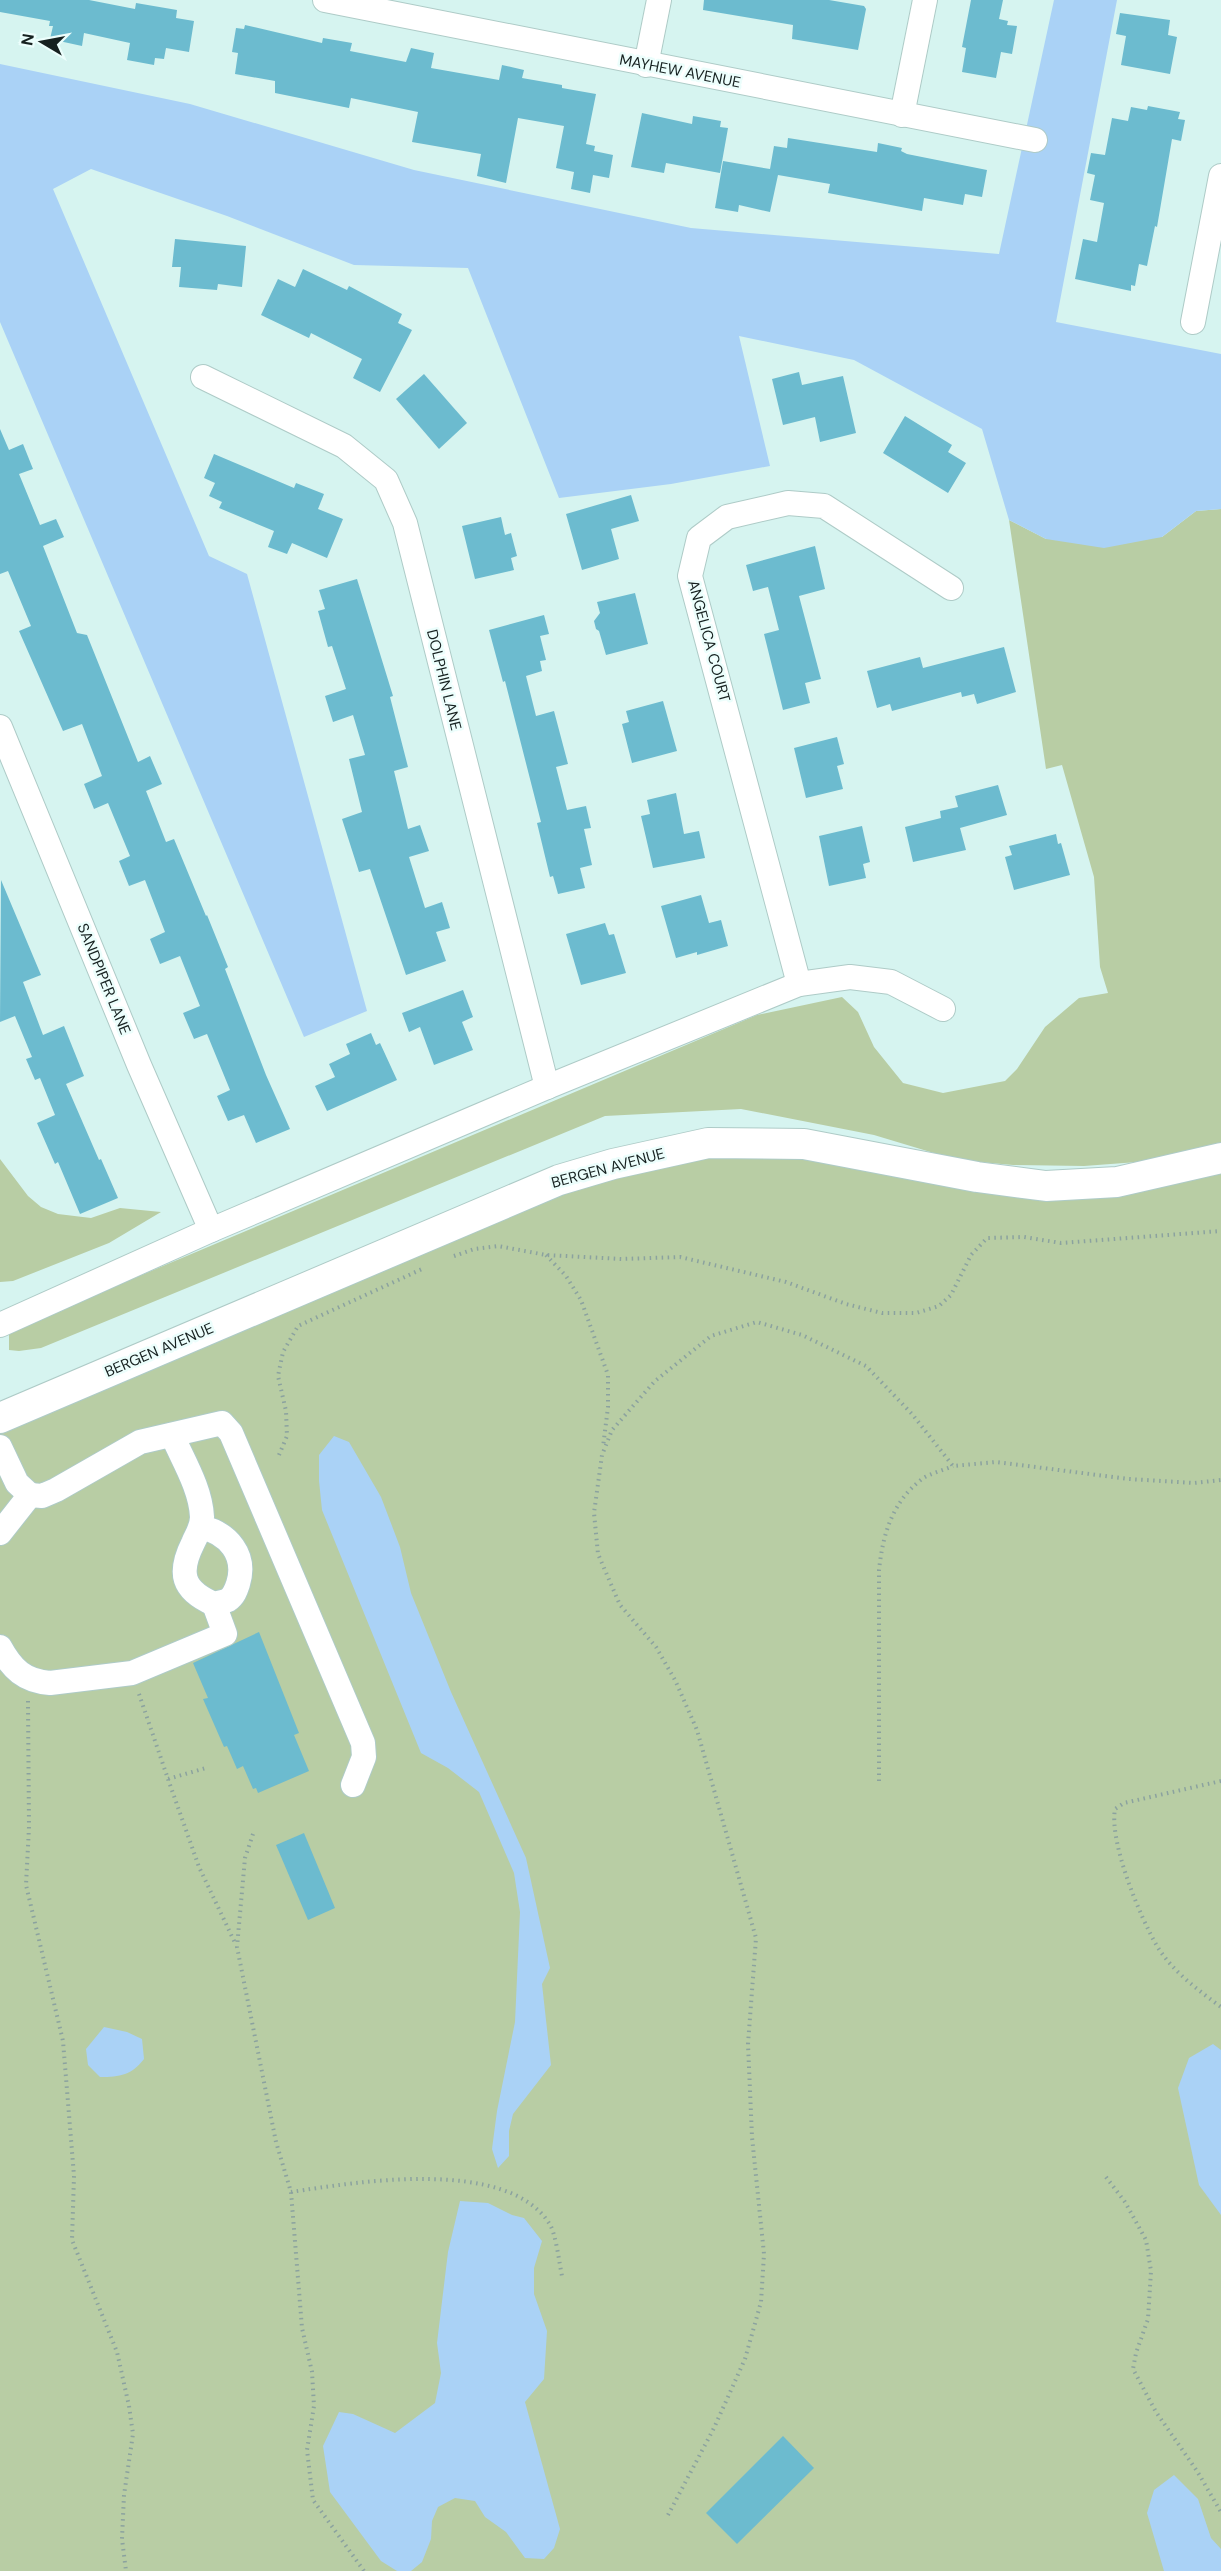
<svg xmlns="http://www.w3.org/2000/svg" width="1221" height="2571" font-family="'DM Sans',sans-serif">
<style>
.green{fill:#b8cda4}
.water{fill:#aad2f6}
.building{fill:#6cbbcf}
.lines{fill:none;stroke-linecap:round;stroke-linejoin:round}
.minor-casing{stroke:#aecbc7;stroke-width:26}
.major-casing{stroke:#aecbc7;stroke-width:32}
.path{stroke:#8ba29f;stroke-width:4;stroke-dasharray:1.5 4.5;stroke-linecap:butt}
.minor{stroke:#fff;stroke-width:24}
.major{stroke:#fff;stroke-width:30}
.labels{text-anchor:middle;stroke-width:5;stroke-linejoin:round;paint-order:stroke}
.street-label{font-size:15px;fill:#162120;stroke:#ecfefc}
</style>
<rect width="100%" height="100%" fill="#d6f4f0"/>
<g class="green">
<path d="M 1221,509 L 1221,1149 L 1164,1160 L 1084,1166 L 1013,1165 L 957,1160 L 874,1135 L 741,1109 L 605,1116 L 41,1348 L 19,1351 L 9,1350 L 9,1331 L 757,1015 L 842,997 L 858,1012 L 874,1047 L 903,1083 L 943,1093 L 1005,1081 L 1017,1069 L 1045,1027 L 1079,998 L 1108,993 L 1100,967 L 1094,877 L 1062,765 L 1046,769 L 1009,520 L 1046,539 L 1162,537 L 1196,511 Z"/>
<path d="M 708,1143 L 1046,1186 L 1221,1158 L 1221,2571 L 0,2571 L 0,1418 L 559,1180 Z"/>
<path d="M 0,1159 L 28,1196 L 41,1207 L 58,1214 L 91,1218 L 120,1208 L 161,1212 L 109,1243 L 13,1281 L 0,1282 Z"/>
</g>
<g class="water">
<path d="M 1054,0 L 1117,0 L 1056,322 L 1221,354 L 1221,509 L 1196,511 L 1162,537 L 1104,548 L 1046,539 L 1009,520 L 982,429 L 854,360 L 739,336 L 770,466 L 671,484 L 559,498 L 468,268 L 354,265 L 227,216 L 91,169 L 53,189 L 209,556 L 247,574 L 367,1011 L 304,1037 L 0,322 L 0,64 L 190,104 L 414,170 L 691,228 L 999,254 Z"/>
<path d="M 334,1436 L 349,1442 L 381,1497 L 400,1547 L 411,1593 L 451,1692 L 526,1858 L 550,1968 L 542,1984 L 551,2065 L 513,2114 L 509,2131 L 509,2156 L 498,2168 L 492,2149 L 497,2111 L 515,2022 L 520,1912 L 514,1873 L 479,1792 L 448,1768 L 421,1753 L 322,1510 L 319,1481 L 319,1455 Z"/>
<path d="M 104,2027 L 127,2032 L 142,2039 L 144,2059 C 132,2075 120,2077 100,2077 L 88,2065 L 86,2049 Z"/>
<path d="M 1213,2044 L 1221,2050 L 1221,2215 L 1199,2185 L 1178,2088 L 1189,2058 Z"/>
<path d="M 460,2201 L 488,2203 L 512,2215 L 524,2218 L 542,2241 L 534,2268 L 534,2294 L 547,2331 L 544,2379 L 525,2402 L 560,2529 L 554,2548 L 544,2559 L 525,2558 L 506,2532 L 485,2517 L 475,2501 L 455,2498 L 438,2507 L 432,2521 L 431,2539 L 422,2562 L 411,2571 L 397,2571 L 381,2561 L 330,2492 L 323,2446 L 339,2412 L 353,2414 L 395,2433 L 435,2403 L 441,2373 L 437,2343 L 448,2252 Z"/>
<path d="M 1174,2475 L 1198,2499 L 1211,2538 L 1221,2549 L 1221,2571 L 1164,2571 L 1147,2513 L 1154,2490 Z"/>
</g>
<g class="building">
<path d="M 0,0 L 89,0 L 135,9 L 136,3 L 177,10 L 176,18 L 194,21 L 189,52 L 166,48 L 164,59 L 155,58 L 154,65 L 127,60 L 130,43 L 84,33 L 82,46 L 50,39 L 53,26 L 49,26 L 50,21 L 0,12 Z"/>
<path d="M 704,0 L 829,0 L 864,6 L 866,9 L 858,50 L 792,39 L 793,25 L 703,10 Z"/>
<path d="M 971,0 L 1003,0 L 999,19 L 1008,21 L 1007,25 L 1017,26 L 1012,54 L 1001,52 L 996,78 L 962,72 L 966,48 L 962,47 Z"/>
<path d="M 1120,13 L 1170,20 L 1168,35 L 1177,37 L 1170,74 L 1121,65 L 1126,36 L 1116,34 Z"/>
<path d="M 245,25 L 322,43 L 323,38 L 352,43 L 350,51 L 406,62 L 411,48 L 434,53 L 431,68 L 499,80 L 502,65 L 524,70 L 522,78 L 562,85 L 562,88 L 596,94 L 586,144 L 595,146 L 594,151 L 613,155 L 609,178 L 593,175 L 590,193 L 571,189 L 574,172 L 556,168 L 564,126 L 518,118 L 506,183 L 477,176 L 481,154 L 412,142 L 418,112 L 351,98 L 349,108 L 275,93 L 275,81 L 235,74 L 238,53 L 232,52 L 236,28 L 244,29 Z"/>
<path d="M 1148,106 L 1180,112 L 1178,119 L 1185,120 L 1181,141 L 1172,139 L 1157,227 L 1155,226 L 1147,266 L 1139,264 L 1135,286 L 1131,285 L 1131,291 L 1075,279 L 1083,239 L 1097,242 L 1104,203 L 1090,200 L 1095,175 L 1087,173 L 1091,153 L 1105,155 L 1112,118 L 1128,121 L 1131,107 L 1147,110 Z"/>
<path d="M 642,113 L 692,124 L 693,116 L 721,121 L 720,127 L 728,128 L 720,173 L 666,163 L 664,173 L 631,167 Z"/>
<path d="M 788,138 L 877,152 L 878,143 L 902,148 L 901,151 L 907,154 L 987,170 L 982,197 L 965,194 L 963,205 L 924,198 L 922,211 L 828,193 L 830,184 L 778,175 L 770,212 L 739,205 L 738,212 L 715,208 L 723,161 L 770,169 L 774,146 L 787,148 Z"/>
<path d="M 175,239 L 246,246 L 242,287 L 218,284 L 217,290 L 179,287 L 181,267 L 172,267 Z"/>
<path d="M 303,269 L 347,290 L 349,286 L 402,314 L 398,323 L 412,330 L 380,392 L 353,378 L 362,359 L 311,333 L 309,338 L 261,315 L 278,279 L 295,287 Z"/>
<path d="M 799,372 L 802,385 L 843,376 L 856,433 L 820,442 L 815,417 L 783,425 L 772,379 Z"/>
<path d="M 424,374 L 467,423 L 439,449 L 396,399 Z"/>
<path d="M 905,416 L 952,445 L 948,452 L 966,463 L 948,493 L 883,453 Z"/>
<path d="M 0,429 L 9,450 L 23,444 L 33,469 L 19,474 L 40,525 L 56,519 L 64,537 L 43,546 L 77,633 L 87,635 L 138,762 L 150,756 L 162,784 L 146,791 L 166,842 L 174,839 L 206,916 L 207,915 L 228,967 L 225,969 L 266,1075 L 290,1129 L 256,1143 L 244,1115 L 228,1121 L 217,1096 L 230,1090 L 207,1034 L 194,1039 L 183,1013 L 200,1006 L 180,956 L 160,964 L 150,939 L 165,932 L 145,880 L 129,886 L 119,861 L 130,856 L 108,803 L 94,809 L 84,784 L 102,776 L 82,724 L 63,731 L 19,631 L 31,626 L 8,571 L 0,574 Z"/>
<path d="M 214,454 L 294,488 L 296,483 L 324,494 L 318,509 L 343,519 L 327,558 L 292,543 L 287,554 L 268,547 L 274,531 L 219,508 L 222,502 L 209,496 L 215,483 L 204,478 Z"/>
<path d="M 631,495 L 639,521 L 611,529 L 619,559 L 582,570 L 566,514 Z"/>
<path d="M 501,517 L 505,535 L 511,533 L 517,556 L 511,558 L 514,570 L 475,579 L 462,526 Z"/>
<path d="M 815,546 L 825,589 L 799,596 L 821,679 L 805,683 L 810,703 L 783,710 L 764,634 L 779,630 L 768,587 L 753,591 L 746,565 Z"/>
<path d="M 357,579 L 393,696 L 390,697 L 408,767 L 394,771 L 408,829 L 420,825 L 429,851 L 409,857 L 425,908 L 442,902 L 450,928 L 436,932 L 446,961 L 406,975 L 370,869 L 359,872 L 342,819 L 362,812 L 349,759 L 365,755 L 353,715 L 333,722 L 325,696 L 346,689 L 332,646 L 328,647 L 318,611 L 325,609 L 319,590 Z"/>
<path d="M 635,593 L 648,644 L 606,655 L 599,631 L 596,629 L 594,621 L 600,613 L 597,602 Z"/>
<path d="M 544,615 L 549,634 L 540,636 L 546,660 L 540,661 L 542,671 L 526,676 L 536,716 L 554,711 L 568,764 L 556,767 L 567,810 L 586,806 L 591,828 L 584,829 L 592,865 L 580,868 L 585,888 L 558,894 L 553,876 L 550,877 L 537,823 L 541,822 L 505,681 L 503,682 L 489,630 Z"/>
<path d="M 1004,647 L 1016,692 L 977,704 L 974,694 L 962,697 L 961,692 L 892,711 L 890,704 L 877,708 L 867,671 L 920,657 L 923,668 Z"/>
<path d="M 663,701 L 677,751 L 632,763 L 622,724 L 629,722 L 626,711 Z"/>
<path d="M 837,737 L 844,764 L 837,766 L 843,789 L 806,798 L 794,748 Z"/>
<path d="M 998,785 L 1007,815 L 960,828 L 966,850 L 913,862 L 905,827 L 941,818 L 940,811 L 958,807 L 955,796 Z"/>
<path d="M 676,793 L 684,834 L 699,831 L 705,858 L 653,868 L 641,816 L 650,814 L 647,800 Z"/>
<path d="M 862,826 L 870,862 L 863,864 L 866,878 L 829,886 L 819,836 Z"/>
<path d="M 1056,834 L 1058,844 L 1061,843 L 1070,875 L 1014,890 L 1005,857 L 1012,855 L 1009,846 Z"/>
<path d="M 1,880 L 41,975 L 23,982 L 43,1035 L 64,1026 L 84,1076 L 66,1084 L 99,1160 L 101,1159 L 118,1198 L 80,1214 L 58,1162 L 55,1164 L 37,1123 L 55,1115 L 40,1078 L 35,1080 L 26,1059 L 32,1057 L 15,1016 L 0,1022 Z"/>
<path d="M 701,895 L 709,923 L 721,920 L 728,946 L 697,955 L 697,952 L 676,958 L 661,906 Z"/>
<path d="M 605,923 L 609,935 L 614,934 L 626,973 L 581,985 L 566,934 Z"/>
<path d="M 463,990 L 473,1017 L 462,1022 L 473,1050 L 434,1065 L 420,1027 L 409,1032 L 402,1013 Z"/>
<path d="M 371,1033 L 376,1045 L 380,1043 L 397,1080 L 327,1111 L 315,1086 L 335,1077 L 329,1064 L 350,1054 L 346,1044 Z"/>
<path d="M 259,1632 L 299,1733 L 294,1735 L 309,1771 L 258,1793 L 256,1788 L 253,1789 L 243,1766 L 237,1769 L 227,1746 L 224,1747 L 203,1699 L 208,1698 L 193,1663 Z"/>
<path d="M 304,1833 L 335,1908 L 308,1920 L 276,1845 Z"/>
<path d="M 783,2436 L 814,2468 L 737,2544 L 706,2513 Z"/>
</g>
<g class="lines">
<defs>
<g id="minor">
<path d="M 325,0 L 1035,140"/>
<path d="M 646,65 L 659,0"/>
<path d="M 902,115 L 925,0"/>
<path d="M 1193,322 L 1221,176"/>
<path d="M 203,377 L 344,446 L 386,480 L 405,523 L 547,1087"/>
<path d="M 0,727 L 139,1065 L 211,1230"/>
<path d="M 799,984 L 690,576 L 699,538 L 727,517 L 788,503 L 824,506 L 951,588"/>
<path d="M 0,1325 L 211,1230 L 547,1087 L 799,984 L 850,977 L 891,982 L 943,1009"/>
<path d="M 172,1435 C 183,1460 201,1489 202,1517 C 202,1527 197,1534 193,1543 C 178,1573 182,1590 214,1604 C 218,1603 224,1602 228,1600 C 234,1596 236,1590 238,1584 C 247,1555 228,1533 201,1527"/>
<path d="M 0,1447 L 17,1483 L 30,1495 L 0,1533"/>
<path d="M 30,1495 L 42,1496 L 56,1490 L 140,1442 L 222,1423 L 231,1433 L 363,1743 L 364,1757 L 353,1785"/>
<path d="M 0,1647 C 12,1669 24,1681 50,1683 L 132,1673 L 225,1634 L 214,1604"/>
</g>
<path id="major" d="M 0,1418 L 559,1180 L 613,1164 L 708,1143 L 804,1144 L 977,1177 L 1046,1186 L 1117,1182 L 1221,1158"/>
</defs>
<use href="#minor" class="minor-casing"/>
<use href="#major" class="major-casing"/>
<g class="path">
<path d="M 546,1255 L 566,1276 L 581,1300 L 608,1375 L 608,1407 L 603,1447"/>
<path d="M 454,1256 L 474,1249 L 498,1246 L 546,1255 L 622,1259 L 680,1257 L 786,1282 L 846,1304 L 882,1313 L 916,1313 L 939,1306 L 951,1295 L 971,1255 L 987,1238 L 1024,1237 L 1061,1243 L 1221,1231"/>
<path d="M 279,1455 L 287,1436 L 286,1411 L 278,1376 L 283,1352 L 298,1326 L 422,1269"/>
<path d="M 139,1694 L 168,1779 L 206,1768"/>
<path d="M 28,1701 L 29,1827 L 26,1885 L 63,2041 L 74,2176 L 72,2240 L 117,2352 L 129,2406 L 133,2434 L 124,2495 L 122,2539 L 126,2571"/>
<path d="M 168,1779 L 199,1867 L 236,1945"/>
<path d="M 879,1781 L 879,1570 C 883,1534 892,1502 922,1479 C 931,1473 944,1470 953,1466"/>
<path d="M 1221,1781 L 1124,1803 L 1115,1809 C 1109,1842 1140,1917 1157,1946 C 1172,1971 1198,1990 1221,2007"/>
<path d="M 253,1834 L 245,1858 L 237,1947 L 276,2142 L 291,2192 L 302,2328 L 312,2372 L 314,2406 L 307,2450 L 313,2500 L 364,2571"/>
<path d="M 1106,2177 L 1125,2202 L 1146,2240 L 1151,2271 L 1148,2319 L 1136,2353 L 1133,2369 L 1156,2412 L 1197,2471 L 1221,2512"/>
<path d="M 291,2192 C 356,2182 506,2157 549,2223 C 556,2233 559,2262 562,2276"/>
<path d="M 668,2515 L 714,2428 L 745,2359 L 761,2302 L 764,2254 L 752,2137 L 748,2044 L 756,1938 L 697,1730 L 675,1680 L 656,1647 L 620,1605 L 598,1554 L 594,1513 L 602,1455 L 612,1430 L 655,1381 L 711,1336 L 757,1322 L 802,1335 L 866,1366 L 912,1414 L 953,1466 L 996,1462 L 1129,1479 L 1194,1483 L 1221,1480"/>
</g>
<use href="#minor" class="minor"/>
<use href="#major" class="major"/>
</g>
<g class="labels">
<g class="street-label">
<text transform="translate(680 71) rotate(11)" y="5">MAYHEW AVENUE</text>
<text transform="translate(709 641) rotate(75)" y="5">ANGELICA COURT</text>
<text transform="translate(444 680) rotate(76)" y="5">DOLPHIN LANE</text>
<text transform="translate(104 979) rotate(68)" y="5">SANDPIPER LANE</text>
<text transform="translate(608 1168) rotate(-15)" y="5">BERGEN AVENUE</text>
<text transform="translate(159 1350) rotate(-23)" y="5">BERGEN AVENUE</text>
</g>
</g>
<g transform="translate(42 42) rotate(280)" stroke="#ecfefc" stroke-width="4.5" paint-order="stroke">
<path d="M0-4.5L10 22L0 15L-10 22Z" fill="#162120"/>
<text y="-9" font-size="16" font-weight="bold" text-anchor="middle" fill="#162120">N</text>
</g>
</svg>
